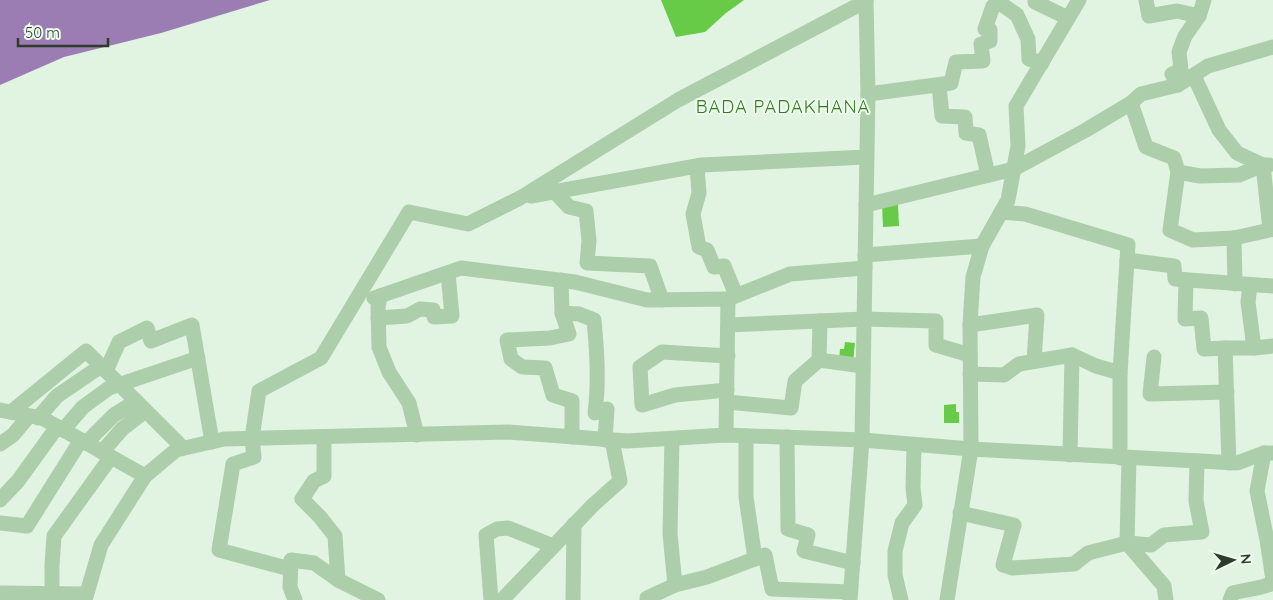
<svg xmlns="http://www.w3.org/2000/svg" width="1273" height="600" font-family="Quicksand,sans-serif">
<style>
.water{fill:#9b7db3}
.building{fill:#68cb48}
.lines{fill:none;stroke-linecap:round;stroke-linejoin:round}
.minor{stroke:#acceab;stroke-width:15}
.labels{text-anchor:middle;stroke-width:4;stroke-linejoin:round;paint-order:stroke}
.neighbourhood-label{font-size:18px;letter-spacing:1px;fill:#357b1d;stroke:#edfbee}
</style>
<rect width="100%" height="100%" fill="#e0f4e1"/>
<path class="water" d="M 0,0 L 270,0 L 161,33 L 64,57 L 0,85 Z"/>
<g class="building">
<path d="M 661,0 L 744,0 L 726,13 L 705,32 L 676,37 Z"/>
<path d="M 898,204 L 899,226 L 883,227 L 882,205 Z"/>
<path d="M 845,342 L 855,343 L 853,362 L 839,361 L 840,349 L 844,349 Z"/>
<path d="M 956,404 L 956,412 L 959,412 L 959,423 L 944,423 L 944,405 Z"/>
</g>
<g class="lines">
<g class="minor">
<path d="M 1035,0 L 1035,2 L 1068,18"/>
<path d="M 1146,0 L 1149,16 L 1177,11 L 1199,16 L 1185,36 L 1179,52 L 1181,70 L 1172,74 L 1178,85"/>
<path d="M 1199,16 L 1204,0"/>
<path d="M 1194,76 L 1219,130 L 1237,153 L 1263,165 L 1269,165"/>
<path d="M 939,85 L 942,116 L 965,117 L 966,133 L 979,135 L 988,175"/>
<path d="M 868,94 L 951,83 L 956,62 L 983,61 L 981,44 L 990,41 L 990,30 L 985,29 L 993,6 L 1000,3 L 1017,15 L 1028,39 L 1029,59 L 1042,63"/>
<path d="M 1131,103 L 1146,147 L 1174,158 L 1178,172 L 1200,176 L 1239,175 L 1263,165 L 1270,230 L 1234,238 L 1235,284"/>
<path d="M 697,166 L 699,193 L 693,214 L 699,247 L 707,250 L 714,267 L 724,266 L 736,295"/>
<path d="M 1178,172 L 1170,230 L 1193,240 L 1234,238"/>
<path d="M 554,191 L 569,207 L 586,211 L 589,241 L 587,263 L 650,266 L 662,300"/>
<path d="M 531,196 L 702,165 L 866,157"/>
<path d="M 866,205 L 1014,169 L 1086,130 L 1131,103 L 1141,94 L 1178,85 L 1208,66 L 1273,47"/>
<path d="M 1001,212 L 1025,214 L 1128,245 L 1127,260 L 1174,266 L 1175,279 L 1273,286"/>
<path d="M 865,255 L 982,246"/>
<path d="M 561,280 L 562,313 L 579,314 L 594,320 C 597,352 599,382 595,413 L 607,409 L 605,440"/>
<path d="M 1186,280 L 1185,319 L 1201,318 L 1204,349 L 1225,348 L 1229,463"/>
<path d="M 1250,285 L 1248,302 L 1254,348 L 1273,346"/>
<path d="M 380,296 L 378,308 L 379,347 L 389,372 L 409,403 L 417,435"/>
<path d="M 374,298 L 461,268 L 575,282 L 647,300 L 728,299 L 726,435"/>
<path d="M 728,299 L 790,274 L 865,268"/>
<path d="M 562,313 L 569,334 L 550,338 L 507,340 L 511,359 L 522,367 L 545,368 L 553,395 L 572,401 L 572,437"/>
<path d="M 378,318 L 407,316 L 420,309 L 433,310 L 434,317 L 452,316 L 448,273"/>
<path d="M 820,321 L 819,360 L 863,366"/>
<path d="M 728,325 L 864,319 L 936,321 L 936,345 L 970,355"/>
<path d="M 970,325 L 1037,315 L 1034,361"/>
<path d="M 1225,348 L 1254,348"/>
<path d="M 1072,355 L 1096,366 L 1120,373 L 1120,458"/>
<path d="M 1154,357 L 1150,394 L 1227,392"/>
<path d="M 106,371 L 119,342 L 147,328 L 151,341 L 192,325 L 212,442"/>
<path d="M 1120,373 L 1127,260"/>
<path d="M 970,374 L 1004,375 L 1019,364 L 1072,355 L 1070,455"/>
<path d="M 727,390 L 675,395 L 642,405 L 640,367 L 662,352 L 728,356"/>
<path d="M 727,402 L 791,408 L 795,381 L 819,360"/>
<path d="M 0,410 L 42,418 L 145,476"/>
<path d="M 11,412 L 86,351 L 183,448"/>
<path d="M 38,418 L 57,396 L 101,366"/>
<path d="M 63,430 L 83,407 L 109,388 L 198,358"/>
<path d="M 746,436 L 746,497 L 755,559"/>
<path d="M 324,437 L 324,476 L 314,481 L 302,499 L 320,517 L 335,536 L 338,580 L 378,600"/>
<path d="M 787,437 L 788,529 L 808,535 L 804,551 L 853,563"/>
<path d="M 672,439 L 670,534 L 675,585 L 707,577 L 765,555 L 772,589 L 850,592"/>
<path d="M 86,443 L 114,415 L 135,402"/>
<path d="M 0,444 L 13,435 L 29,416"/>
<path d="M 102,452 L 122,429 L 145,411"/>
<path d="M 1264,453 L 1257,491 L 1267,540 L 1273,580"/>
<path d="M 1129,458 L 1127,543 L 1164,586 L 1166,600"/>
<path d="M 0,500 L 18,481 L 57,427"/>
<path d="M 960,513 L 1014,525 L 1003,565 L 1012,568 L 1074,564 L 1088,553 L 1127,543 L 1151,545 L 1164,535 L 1202,532 L 1196,501 L 1197,461"/>
<path d="M 0,523 L 27,526 L 81,440"/>
<path d="M 290,569 L 219,550 L 233,464 L 254,457 L 252,438 L 259,391 L 321,358 L 409,212 L 468,224 L 520,198 L 678,100 L 866,1"/>
<path d="M 0,593 L 86,594"/>
<path d="M 52,600 L 52,566 L 54,536 L 111,457"/>
<path d="M 85,600 L 101,545 L 145,476 L 176,450 L 224,439 L 508,432 L 627,441 L 726,435 L 862,440 L 971,449 L 1237,463 L 1264,453 L 1273,453"/>
<path d="M 295,600 L 290,587 L 291,560 L 314,563 L 338,580"/>
<path d="M 491,600 L 486,535 L 497,529 L 508,528 L 553,546"/>
<path d="M 502,600 L 593,505 L 620,481 L 612,440"/>
<path d="M 573,600 L 574,524"/>
<path d="M 647,600 L 647,598 L 675,585"/>
<path d="M 850,600 L 862,440 L 868,94 L 866,0"/>
<path d="M 901,600 L 895,575 L 895,551 L 902,523 L 915,505 L 913,488 L 914,445"/>
<path d="M 947,600 L 971,449 L 970,325 L 973,277 L 982,246 L 1008,200 L 1018,146 L 1016,106 L 1079,0"/>
<path d="M 1230,600 L 1233,593 C 1247,589 1260,589 1273,583"/>
</g>
</g>
<g class="labels">
<g class="neighbourhood-label">
<text x="783" y="113">BADA PADAKHANA</text>
</g>
</g>
<g transform="translate(1233 560) rotate(85)" stroke="#edfbee" stroke-width="4" paint-order="stroke">
<path d="M0-4L9 19L0 12L-9 19Z" fill="#2d3b2a"/>
<text y="-8" font-size="14" font-weight="bold" text-anchor="middle" fill="#2d3b2a">N</text>
</g>
<path d="M18 38v8h90v-8" fill="none" stroke="#2d3b2a" stroke-width="2.5"/>
<text x="25" y="38" font-size="15" fill="#2d3b2a" stroke="#edfbee" stroke-width="4" paint-order="stroke">50 m</text>
</svg>
